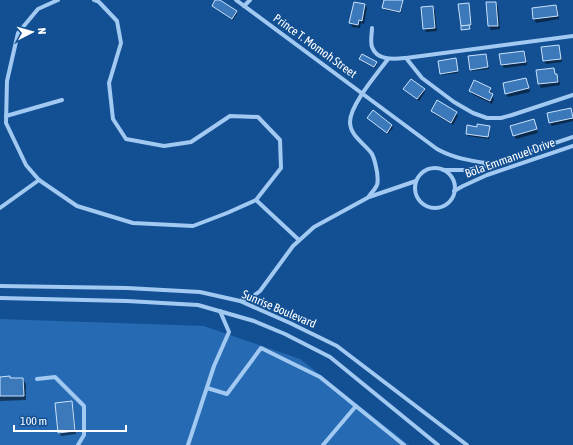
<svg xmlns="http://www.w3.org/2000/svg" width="573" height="445" font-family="'Asap Condensed',sans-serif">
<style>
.green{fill:#256ab2}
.shadow{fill:#0007}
.building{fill:#3c79bb;stroke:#c8e2fd}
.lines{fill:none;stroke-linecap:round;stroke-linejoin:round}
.street{stroke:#a1c9f2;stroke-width:4}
.labels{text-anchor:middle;stroke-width:3;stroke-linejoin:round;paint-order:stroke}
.street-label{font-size:12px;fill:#fff;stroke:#135093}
</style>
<rect width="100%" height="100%" fill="#135093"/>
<path class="green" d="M 0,319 L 204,326 L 300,359 L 409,445 L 0,445 Z"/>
<g class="shadow">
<path d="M 217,0 L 236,12 L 237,14 L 233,20 L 214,8 L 213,6 Z"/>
<path d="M 385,0 L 402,1 L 403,3 L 401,13 L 385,10 L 384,8 Z"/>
<path d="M 487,3 L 496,3 L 498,6 L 500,29 L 491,30 L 489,26 Z"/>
<path d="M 468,4 L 469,6 L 472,26 L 469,27 L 469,30 L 462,30 Z"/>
<path d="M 365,5 L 367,8 L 364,24 L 361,23 L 360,28 L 352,27 L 351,23 Z"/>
<path d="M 556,6 L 558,9 L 559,19 L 536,23 L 534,19 L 533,9 Z"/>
<path d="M 433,7 L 435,11 L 437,31 L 426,32 L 424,29 Z"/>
<path d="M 559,46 L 560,49 L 562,62 L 546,64 L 544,61 Z"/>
<path d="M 524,52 L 526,55 L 527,65 L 504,68 L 502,65 Z"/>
<path d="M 486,55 L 487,57 L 489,69 L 472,71 L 471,69 Z"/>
<path d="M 360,59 L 376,62 L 377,64 L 375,68 L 361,61 Z"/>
<path d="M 456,60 L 457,62 L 458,73 L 442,75 L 440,73 Z"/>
<path d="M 554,69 L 556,75 L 559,79 L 560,85 L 541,88 L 539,84 L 538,71 Z"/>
<path d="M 526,79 L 528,82 L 530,92 L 508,97 L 506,94 Z"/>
<path d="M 404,89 L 424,90 L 425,92 L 419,101 L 406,91 Z"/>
<path d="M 490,89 L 492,92 L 491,95 L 494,99 L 492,104 L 472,94 L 470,91 Z"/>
<path d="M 570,109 L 573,116 L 573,121 L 552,126 L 550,123 L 548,114 Z"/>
<path d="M 432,111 L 456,113 L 458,116 L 453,125 L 434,114 Z"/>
<path d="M 373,112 L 392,126 L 393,128 L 388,134 L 370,120 L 368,118 Z"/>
<path d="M 534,120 L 538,133 L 516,139 L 514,135 Z"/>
<path d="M 489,127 L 490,129 L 489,139 L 468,136 L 467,134 Z"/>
<path d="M 0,378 L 10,379 L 23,379 L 26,384 L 26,400 L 0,401 Z"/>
<path d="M 71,402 L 73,406 L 76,434 L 61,436 L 59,432 Z"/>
</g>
<g class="building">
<path d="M 215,0 L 220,0 L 237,11 L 232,19 L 212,6 Z"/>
<path d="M 384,0 L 403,0 L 400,12 L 382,8 Z"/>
<path d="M 354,2 L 365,4 L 362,21 L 359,20 L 358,25 L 349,23 Z"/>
<path d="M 486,2 L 496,2 L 498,26 L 488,26 Z"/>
<path d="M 469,3 L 471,25 L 461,26 L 458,4 Z"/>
<path d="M 556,5 L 558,16 L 533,19 L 532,8 Z"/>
<path d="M 433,6 L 435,28 L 423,29 L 421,7 Z"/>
<path d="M 469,25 L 470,29 L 461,30 L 461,26 Z"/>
<path d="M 559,45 L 561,59 L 543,61 L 541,47 Z"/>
<path d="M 524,51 L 526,62 L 501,65 L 499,54 Z"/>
<path d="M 362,54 L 377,62 L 374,67 L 359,59 Z"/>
<path d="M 486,54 L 488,67 L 470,70 L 468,56 Z"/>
<path d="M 456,58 L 458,71 L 440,74 L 438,61 Z"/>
<path d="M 554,68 L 555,74 L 557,74 L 558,82 L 538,84 L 536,70 Z"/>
<path d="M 526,78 L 529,88 L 505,94 L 503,83 Z"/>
<path d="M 411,79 L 425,89 L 417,99 L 403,89 Z"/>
<path d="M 474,80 L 491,88 L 489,92 L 493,94 L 490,101 L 469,91 Z"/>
<path d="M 437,100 L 457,112 L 451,123 L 431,111 Z"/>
<path d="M 571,108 L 573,118 L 549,123 L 547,113 Z"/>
<path d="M 373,110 L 392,125 L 387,133 L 367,118 Z"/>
<path d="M 534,119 L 537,129 L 513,136 L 510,126 Z"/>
<path d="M 477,124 L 490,126 L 488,137 L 466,134 L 467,125 L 477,127 Z"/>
<path d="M 10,376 L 10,378 L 23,378 L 24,396 L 0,396 L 0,377 Z"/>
<path d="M 72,401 L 75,431 L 58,433 L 55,403 Z"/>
</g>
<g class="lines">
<g class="street">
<path d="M 58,0 L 38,9 L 18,33 L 7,81 L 6,123 L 26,165 L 39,180 L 77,206 L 133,223 L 193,226 L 227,213 L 256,200 L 281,168 L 280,140 L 258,117 L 230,116 L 191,142 L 164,146 L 126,139 L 113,119 L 109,83 L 121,43 L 117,21 L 99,2 L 94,0"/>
<path d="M 236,0 L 437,149 C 455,159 473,161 493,164"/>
<path d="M 244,6 L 250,0"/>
<path d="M 372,28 C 372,34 370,41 372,47 C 377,61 394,59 406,58 L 573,36"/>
<path d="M 406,58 L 422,78 L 454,102 L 473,113 L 487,118 L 501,118 L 512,115 L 573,95"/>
<path d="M 6,116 L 62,100"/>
<circle cx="435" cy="188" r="20"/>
<path d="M 443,170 L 468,170 L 493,164 L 573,137"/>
<path d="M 454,191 L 463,186 L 487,175 L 573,146"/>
<path d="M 369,196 C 377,186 379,186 377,172 C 376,166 375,160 372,154 C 365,144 350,136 350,122 C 350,105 377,74 388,59"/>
<path d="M 256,200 L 299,240"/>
<path d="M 0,208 L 39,180"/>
<path d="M 0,286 L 127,288 L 200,292 L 240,301 L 290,323 L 337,346 L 467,445"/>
<path d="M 0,298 L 127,301 L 198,305 L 254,321 L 285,334 L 330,357 L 438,445"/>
<path d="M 240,301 L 252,297 L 260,291 L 293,246 L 314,227 L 369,197 L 416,181"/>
<path d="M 37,379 L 55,377 L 84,406 L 84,435 L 78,445"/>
<path d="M 207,388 L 227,394 L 261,348 L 320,377 L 404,445"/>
<path d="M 188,445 L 214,366 L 229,332 L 220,311"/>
<path d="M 323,445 L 356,406"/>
</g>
</g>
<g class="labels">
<g class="street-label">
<text transform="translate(315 46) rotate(36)" y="4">Prince T. Momoh Street</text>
<text transform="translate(510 158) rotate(-20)" y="4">Bola Emmanuel Drive</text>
<text transform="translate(279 309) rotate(23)" y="4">Sunrise Boulevard</text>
</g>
</g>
<g transform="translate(32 32) rotate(84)" stroke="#135093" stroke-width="3" paint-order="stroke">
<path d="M0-3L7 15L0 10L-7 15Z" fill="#ffffff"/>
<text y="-6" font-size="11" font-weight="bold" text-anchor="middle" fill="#ffffff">N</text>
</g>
<path d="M14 425v6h112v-6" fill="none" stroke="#ffffff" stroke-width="2"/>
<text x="20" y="425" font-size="12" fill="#ffffff" stroke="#135093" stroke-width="3" paint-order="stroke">100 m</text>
</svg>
